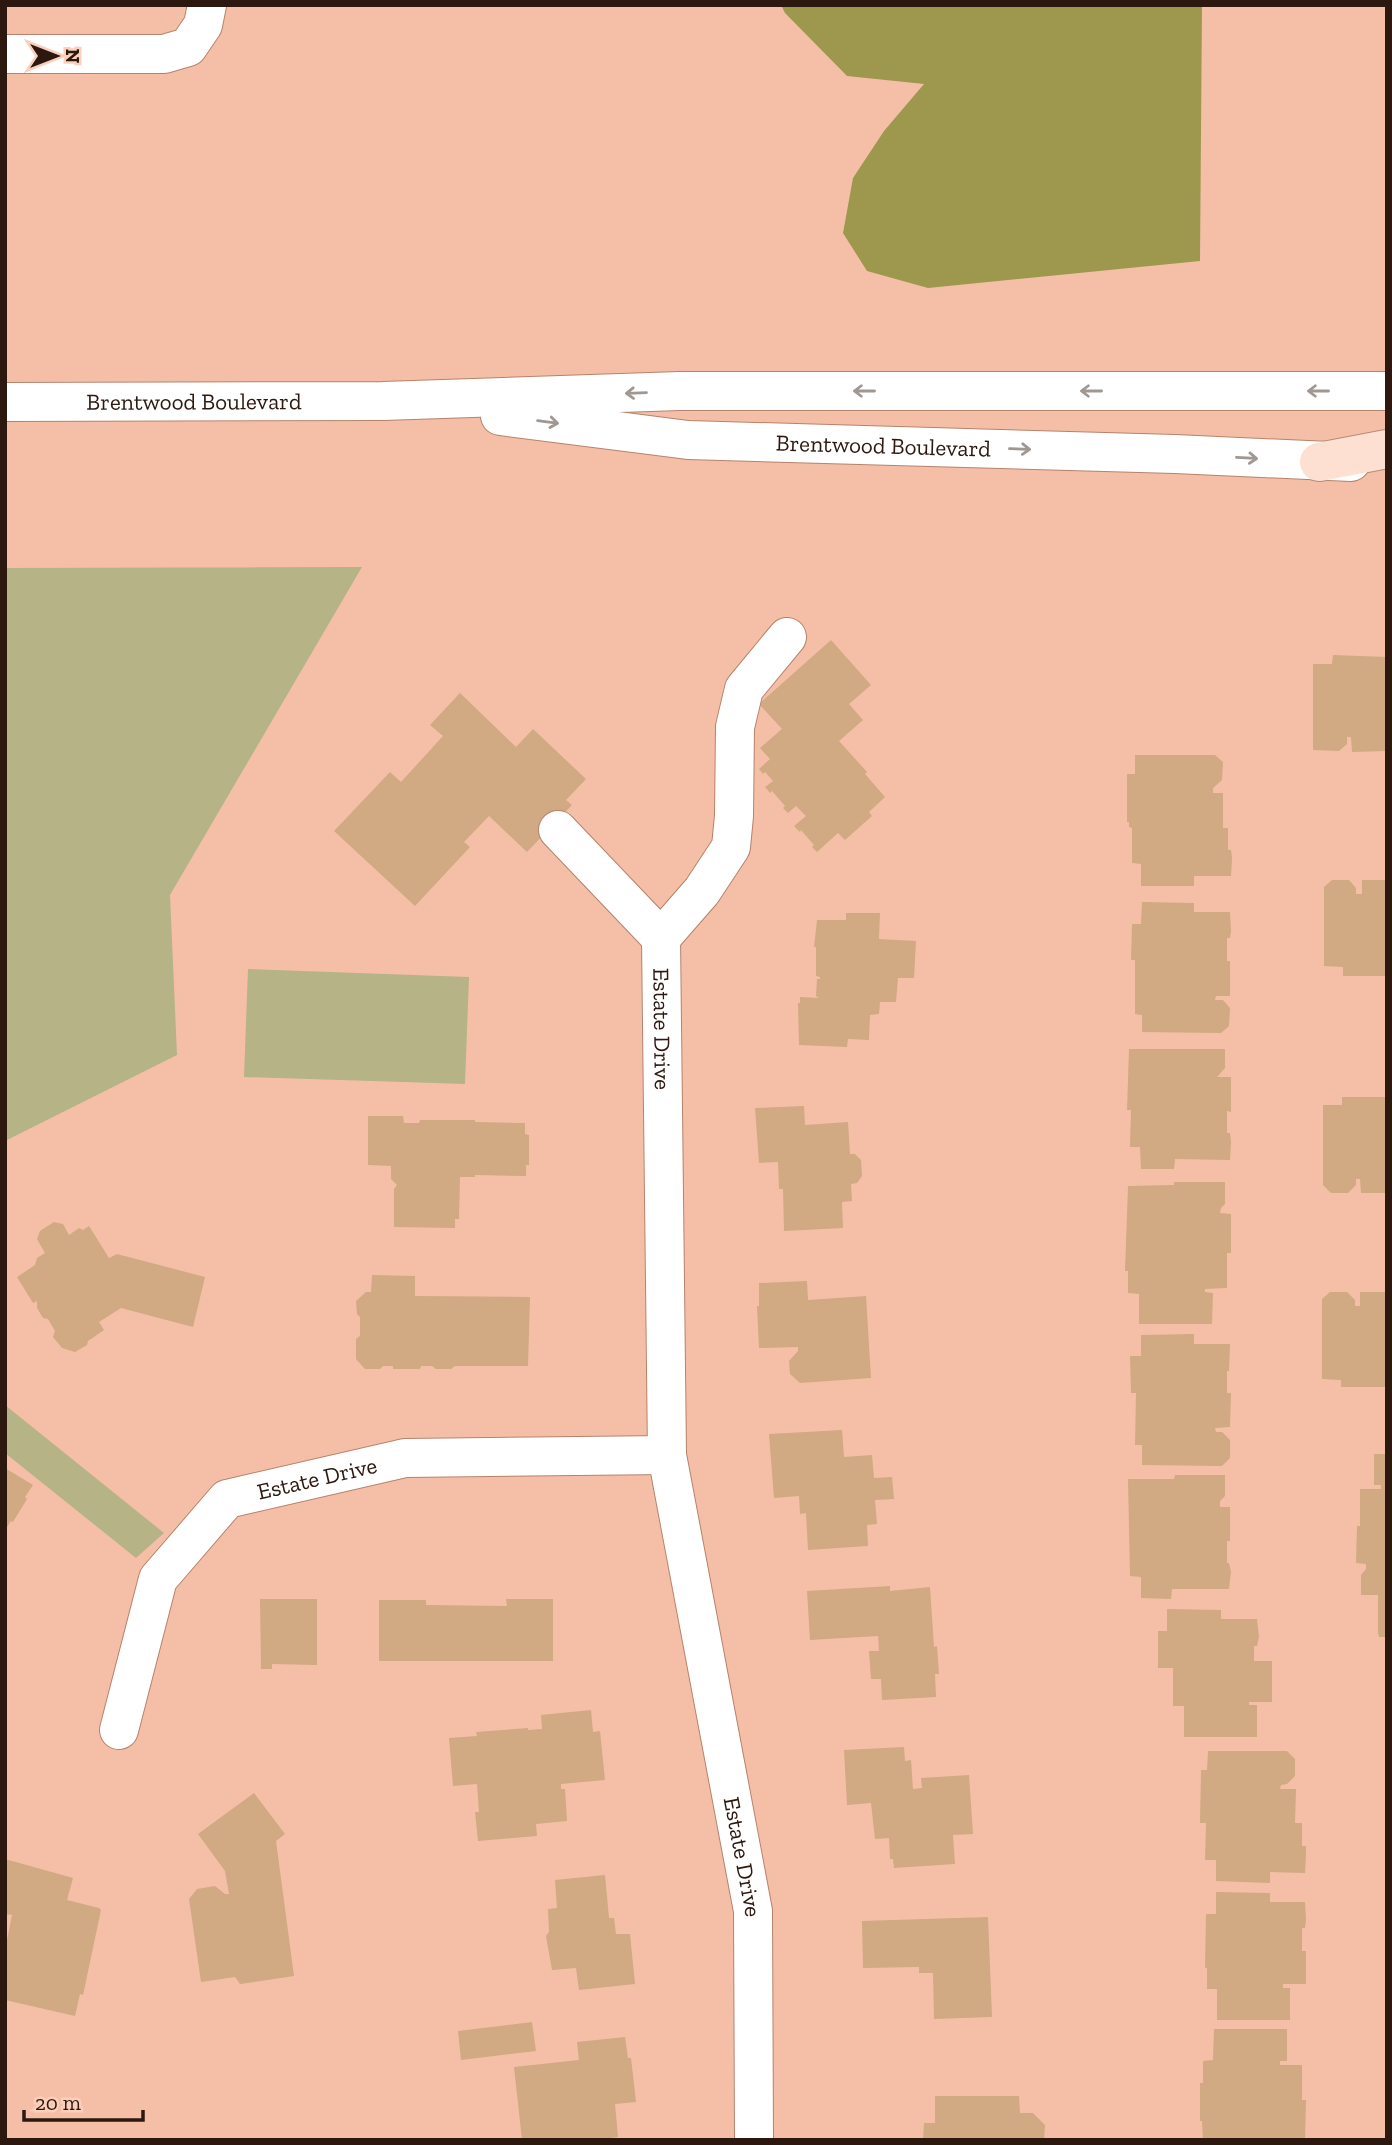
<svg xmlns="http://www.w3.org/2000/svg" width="1392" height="2145" font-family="'Zilla Slab',serif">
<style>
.green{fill:#b6b387}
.forest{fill:#9d984d}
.building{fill:#d1a982}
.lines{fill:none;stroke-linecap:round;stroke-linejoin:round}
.minor-casing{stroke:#b5836c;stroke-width:40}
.major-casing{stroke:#b48c7a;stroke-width:40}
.minor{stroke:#fff;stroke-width:38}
.major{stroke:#fee0d2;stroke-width:38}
.oneway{stroke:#a09793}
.labels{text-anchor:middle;stroke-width:7;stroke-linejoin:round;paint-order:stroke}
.street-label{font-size:23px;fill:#2c180f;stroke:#fbcfbb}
</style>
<rect width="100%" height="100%" fill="#f5bfa7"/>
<g class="green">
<path d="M 362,567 L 170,895 L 177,1055 L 5,1141 L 5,568 Z"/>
<path d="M 248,969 L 469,977 L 465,1084 L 244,1077 Z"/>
<path d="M 5,1405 L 164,1533 L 136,1558 L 5,1453 Z"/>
</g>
<path class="forest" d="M 781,5 L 1202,5 L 1200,261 L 928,288 L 867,271 L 843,233 L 853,178 L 884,131 L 924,84 L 847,76 L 785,13 Z"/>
<g class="building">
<path d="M 831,640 L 871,685 L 849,704 L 863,720 L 839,741 L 867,772 L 865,774 L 885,797 L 869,812 L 872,816 L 845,840 L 838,833 L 817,852 L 812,847 L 814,845 L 801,830 L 800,832 L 794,826 L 806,816 L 796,806 L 788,813 L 783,808 L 785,806 L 772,791 L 770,793 L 765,787 L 773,781 L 765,772 L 763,774 L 759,769 L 770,759 L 760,748 L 782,729 L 759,704 Z"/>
<path d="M 1333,655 L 1387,657 L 1387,751 L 1352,752 L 1351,737 L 1347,737 L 1347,744 L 1339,751 L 1313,750 L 1313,664 L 1332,664 Z"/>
<path d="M 460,693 L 516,747 L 533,729 L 586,779 L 566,800 L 572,805 L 527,852 L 489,816 L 464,842 L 470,847 L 415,906 L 334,831 L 390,772 L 401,782 L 443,736 L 430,725 Z"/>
<path d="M 1135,755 L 1215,755 L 1223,762 L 1222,780 L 1213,788 L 1213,793 L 1223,793 L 1223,828 L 1228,828 L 1228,850 L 1231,850 L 1232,858 L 1231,876 L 1194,876 L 1194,886 L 1141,886 L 1141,864 L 1132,863 L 1132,828 L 1129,827 L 1129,822 L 1127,822 L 1127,774 L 1135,774 Z"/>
<path d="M 1332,880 L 1349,880 L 1356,888 L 1356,894 L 1362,894 L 1362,880 L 1387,880 L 1387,976 L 1343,976 L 1343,967 L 1324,966 L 1324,887 Z"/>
<path d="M 1142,902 L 1194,903 L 1194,912 L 1230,912 L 1231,931 L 1230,938 L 1227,938 L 1227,961 L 1230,961 L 1230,996 L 1216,996 L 1215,1000 L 1223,1000 L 1230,1008 L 1229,1026 L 1221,1033 L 1142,1032 L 1142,1015 L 1135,1014 L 1135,960 L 1131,960 L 1132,924 L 1141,924 Z"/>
<path d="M 846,913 L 880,913 L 879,939 L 916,941 L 914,978 L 898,978 L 896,1002 L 880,1002 L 879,1014 L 870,1015 L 869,1040 L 848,1039 L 847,1047 L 799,1045 L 798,1003 L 800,1003 L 800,997 L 819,998 L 816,996 L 817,979 L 820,979 L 820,977 L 816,976 L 816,947 L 814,947 L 817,920 L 846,920 Z"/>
<path d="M 1129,1049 L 1225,1049 L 1225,1068 L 1217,1077 L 1231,1077 L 1231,1112 L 1227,1111 L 1227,1133 L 1230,1133 L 1231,1142 L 1230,1160 L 1175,1159 L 1174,1169 L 1141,1169 L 1140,1147 L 1130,1147 L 1131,1110 L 1127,1110 Z"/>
<path d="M 1342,1097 L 1387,1097 L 1387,1193 L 1361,1193 L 1360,1179 L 1356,1179 L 1356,1185 L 1348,1193 L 1331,1193 L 1323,1185 L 1323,1105 L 1342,1105 Z"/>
<path d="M 804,1106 L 805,1125 L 848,1122 L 850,1154 L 855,1154 L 861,1160 L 862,1176 L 857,1183 L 851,1184 L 852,1201 L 842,1202 L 843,1228 L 784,1231 L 783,1189 L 779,1189 L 778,1162 L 759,1163 L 755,1108 Z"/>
<path d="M 368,1116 L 403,1116 L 404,1123 L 419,1123 L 420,1120 L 475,1120 L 475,1122 L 525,1123 L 525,1134 L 529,1135 L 529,1165 L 526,1165 L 526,1176 L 475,1175 L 475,1177 L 460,1177 L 459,1219 L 455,1219 L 455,1228 L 394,1227 L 394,1189 L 397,1185 L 391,1179 L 391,1166 L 368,1165 Z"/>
<path d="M 1174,1182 L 1225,1182 L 1225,1204 L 1221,1208 L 1220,1213 L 1231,1214 L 1231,1253 L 1227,1253 L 1227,1288 L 1205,1289 L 1205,1292 L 1213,1293 L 1212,1324 L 1139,1324 L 1139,1294 L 1128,1293 L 1128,1271 L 1125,1271 L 1128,1186 L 1174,1185 Z"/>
<path d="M 54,1222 L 63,1224 L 69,1235 L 79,1228 L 83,1230 L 89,1226 L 109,1258 L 117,1254 L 205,1277 L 193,1327 L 121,1308 L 99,1322 L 104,1330 L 88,1341 L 87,1345 L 75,1352 L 62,1348 L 53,1337 L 55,1331 L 48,1319 L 43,1318 L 37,1308 L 37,1301 L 33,1303 L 17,1277 L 35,1265 L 37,1258 L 45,1253 L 37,1239 L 40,1231 Z"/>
<path d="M 372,1275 L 415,1276 L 415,1296 L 530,1297 L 528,1366 L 455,1366 L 451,1369 L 436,1369 L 432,1366 L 421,1366 L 420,1369 L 393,1369 L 393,1366 L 383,1366 L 380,1369 L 365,1369 L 356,1359 L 356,1339 L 360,1336 L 360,1317 L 357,1314 L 356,1301 L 366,1292 L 371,1292 Z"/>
<path d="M 807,1281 L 808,1300 L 866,1296 L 871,1378 L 800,1383 L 790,1374 L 789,1361 L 798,1351 L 798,1347 L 759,1348 L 757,1306 L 759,1306 L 759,1283 Z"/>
<path d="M 1330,1292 L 1347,1292 L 1355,1300 L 1355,1306 L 1360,1306 L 1360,1292 L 1387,1292 L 1387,1387 L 1341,1387 L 1341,1380 L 1322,1379 L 1322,1299 Z"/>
<path d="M 1194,1334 L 1194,1344 L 1230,1344 L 1229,1371 L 1227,1371 L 1227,1393 L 1231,1393 L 1230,1427 L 1215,1428 L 1216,1432 L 1222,1432 L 1230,1440 L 1230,1458 L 1222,1466 L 1142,1465 L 1142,1445 L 1135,1445 L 1136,1393 L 1131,1393 L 1130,1356 L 1141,1356 L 1141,1335 Z"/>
<path d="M 842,1430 L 844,1457 L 872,1455 L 874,1478 L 892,1477 L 894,1499 L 875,1500 L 877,1524 L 867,1525 L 868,1546 L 808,1550 L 806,1513 L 800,1514 L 799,1496 L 774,1498 L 769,1434 Z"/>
<path d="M 1374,1454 L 1387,1454 L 1387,1637 L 1379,1637 L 1378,1633 L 1378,1595 L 1361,1595 L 1361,1575 L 1366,1569 L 1366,1564 L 1356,1563 L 1357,1526 L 1360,1526 L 1360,1489 L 1381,1489 L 1381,1485 L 1374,1485 Z"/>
<path d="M 5,1468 L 33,1485 L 25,1497 L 27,1499 L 13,1522 L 11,1521 L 5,1530 Z"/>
<path d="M 1175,1475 L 1225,1475 L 1225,1496 L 1220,1501 L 1220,1507 L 1230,1507 L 1230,1541 L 1227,1541 L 1227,1563 L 1229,1563 L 1231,1572 L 1229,1589 L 1172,1589 L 1171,1599 L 1141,1598 L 1141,1577 L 1130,1576 L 1128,1479 L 1174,1479 Z"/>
<path d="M 890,1586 L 890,1591 L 930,1587 L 934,1647 L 937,1646 L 939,1674 L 935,1674 L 936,1697 L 882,1700 L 881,1679 L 871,1679 L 869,1651 L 879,1651 L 878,1636 L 810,1640 L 807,1591 Z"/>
<path d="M 260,1599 L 317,1599 L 317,1665 L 272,1664 L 272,1669 L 261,1669 Z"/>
<path d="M 506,1599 L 553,1599 L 553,1661 L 379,1661 L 379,1600 L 426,1600 L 426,1605 L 507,1606 Z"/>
<path d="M 1167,1609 L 1221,1610 L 1221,1619 L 1257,1619 L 1259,1637 L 1257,1646 L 1254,1646 L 1254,1661 L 1272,1661 L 1272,1702 L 1249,1702 L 1249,1705 L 1257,1705 L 1257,1737 L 1184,1737 L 1184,1706 L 1173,1706 L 1173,1668 L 1158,1668 L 1158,1631 L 1167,1631 Z"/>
<path d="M 591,1710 L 593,1732 L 600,1731 L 605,1780 L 561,1784 L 561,1789 L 565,1789 L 567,1821 L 536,1824 L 537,1836 L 478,1841 L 475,1812 L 479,1812 L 477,1784 L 453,1786 L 449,1738 L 477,1736 L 476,1732 L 528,1728 L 528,1730 L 542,1729 L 541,1715 Z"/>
<path d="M 904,1747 L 905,1761 L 911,1760 L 913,1789 L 922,1788 L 921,1778 L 969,1775 L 973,1834 L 953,1835 L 955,1864 L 894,1868 L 893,1859 L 890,1859 L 889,1838 L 875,1839 L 871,1803 L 847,1805 L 844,1750 Z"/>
<path d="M 1208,1751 L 1287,1751 L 1295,1759 L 1295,1776 L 1287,1784 L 1281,1785 L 1280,1789 L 1296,1789 L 1295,1823 L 1302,1823 L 1302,1846 L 1306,1846 L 1306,1855 L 1305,1873 L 1270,1872 L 1270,1883 L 1216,1881 L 1216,1860 L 1205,1860 L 1206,1823 L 1200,1823 L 1201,1770 L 1207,1770 Z"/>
<path d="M 254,1793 L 285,1834 L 276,1841 L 294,1976 L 240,1984 L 235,1977 L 201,1982 L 189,1899 L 197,1889 L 215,1886 L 225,1894 L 229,1894 L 225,1871 L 198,1834 Z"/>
<path d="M 5,1859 L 73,1878 L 67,1900 L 99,1908 L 101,1910 L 83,1995 L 80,1994 L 75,2016 L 5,2000 L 5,1950 L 12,1915 L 5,1914 Z"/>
<path d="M 605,1875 L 609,1918 L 614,1918 L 616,1934 L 630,1934 L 635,1984 L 579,1990 L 576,1968 L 552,1970 L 546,1936 L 549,1932 L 548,1909 L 557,1908 L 555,1880 Z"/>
<path d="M 1216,1892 L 1270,1893 L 1270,1902 L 1305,1902 L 1306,1920 L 1305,1928 L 1302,1928 L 1302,1951 L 1306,1951 L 1306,1984 L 1283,1984 L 1283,1988 L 1290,1988 L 1290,2020 L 1217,2020 L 1217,1989 L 1207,1989 L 1207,1968 L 1205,1968 L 1206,1914 L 1216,1914 Z"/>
<path d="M 988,1917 L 992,2017 L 934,2019 L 933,1973 L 919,1973 L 919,1967 L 863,1968 L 862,1921 Z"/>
<path d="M 532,2022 L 536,2051 L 461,2060 L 458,2031 Z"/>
<path d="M 1214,2029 L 1287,2029 L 1287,2061 L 1280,2061 L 1280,2065 L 1302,2065 L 1302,2100 L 1306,2100 L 1305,2140 L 1203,2140 L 1202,2121 L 1200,2121 L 1200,2083 L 1203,2083 L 1203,2061 L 1213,2060 Z"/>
<path d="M 625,2037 L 628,2058 L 631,2058 L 636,2102 L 615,2104 L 618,2137 L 594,2140 L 522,2140 L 514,2067 L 579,2060 L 577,2042 Z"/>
<path d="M 935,2096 L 1019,2096 L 1020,2113 L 1033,2113 L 1045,2125 L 1044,2140 L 923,2140 L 924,2123 L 935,2123 Z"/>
</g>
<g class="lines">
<defs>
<g id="minor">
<path d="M 5,54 L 164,54 L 188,47 L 203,25 L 207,5"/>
<path id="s1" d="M 5,402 L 383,401 L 680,391 L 1387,391"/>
<path id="s2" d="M 500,416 L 688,440 L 1175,454 L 1351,462"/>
<path d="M 558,830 L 661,938"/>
<path id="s3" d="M 661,938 L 667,1455 L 753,1911 L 754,2140"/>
<path d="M 661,938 L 702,891 L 731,847 L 734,816 L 735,727 L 744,689 L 787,637"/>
<path id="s4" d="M 119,1730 L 158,1579 L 227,1499 L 405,1458 L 667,1455"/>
</g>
<path id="major" d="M 1319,462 L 1387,449"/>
</defs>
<use href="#minor" class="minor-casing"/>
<use href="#major" class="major-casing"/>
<use href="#minor" class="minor"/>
<use href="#major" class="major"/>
</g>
<defs><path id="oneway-shaft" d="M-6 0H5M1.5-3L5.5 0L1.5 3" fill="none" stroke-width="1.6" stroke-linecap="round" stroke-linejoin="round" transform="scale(1.75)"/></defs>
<g class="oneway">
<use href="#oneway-shaft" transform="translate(864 391) rotate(180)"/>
<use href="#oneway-shaft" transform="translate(1091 391) rotate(180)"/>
<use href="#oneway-shaft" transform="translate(1318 391) rotate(180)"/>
<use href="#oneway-shaft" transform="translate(636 393) rotate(178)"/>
<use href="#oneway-shaft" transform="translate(548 422) rotate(7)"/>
<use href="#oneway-shaft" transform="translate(1020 449) rotate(2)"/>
<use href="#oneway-shaft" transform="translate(1247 458) rotate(3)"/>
</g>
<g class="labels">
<g class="street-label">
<text dy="8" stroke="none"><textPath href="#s1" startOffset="189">Brentwood Boulevard</textPath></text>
<text dy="8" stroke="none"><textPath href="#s2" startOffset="385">Brentwood Boulevard</textPath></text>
<text dy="8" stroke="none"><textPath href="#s3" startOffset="91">Estate Drive</textPath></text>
<text dy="8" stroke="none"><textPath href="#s4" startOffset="354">Estate Drive</textPath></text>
<text dy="8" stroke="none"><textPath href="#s3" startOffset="926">Estate Drive</textPath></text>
</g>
</g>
<rect width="1392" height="2145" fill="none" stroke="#2c180f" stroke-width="14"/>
<g transform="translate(56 56) rotate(90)" stroke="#fbcfbb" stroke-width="5" paint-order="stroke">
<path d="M0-5L12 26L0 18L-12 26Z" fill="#2c180f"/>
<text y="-10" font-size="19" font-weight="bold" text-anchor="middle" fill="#2c180f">N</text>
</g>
<path d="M24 2110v10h119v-10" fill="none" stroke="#2c180f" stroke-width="3.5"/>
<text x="35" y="2110" font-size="21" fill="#2c180f" stroke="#fbcfbb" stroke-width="5" paint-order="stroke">20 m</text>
</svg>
